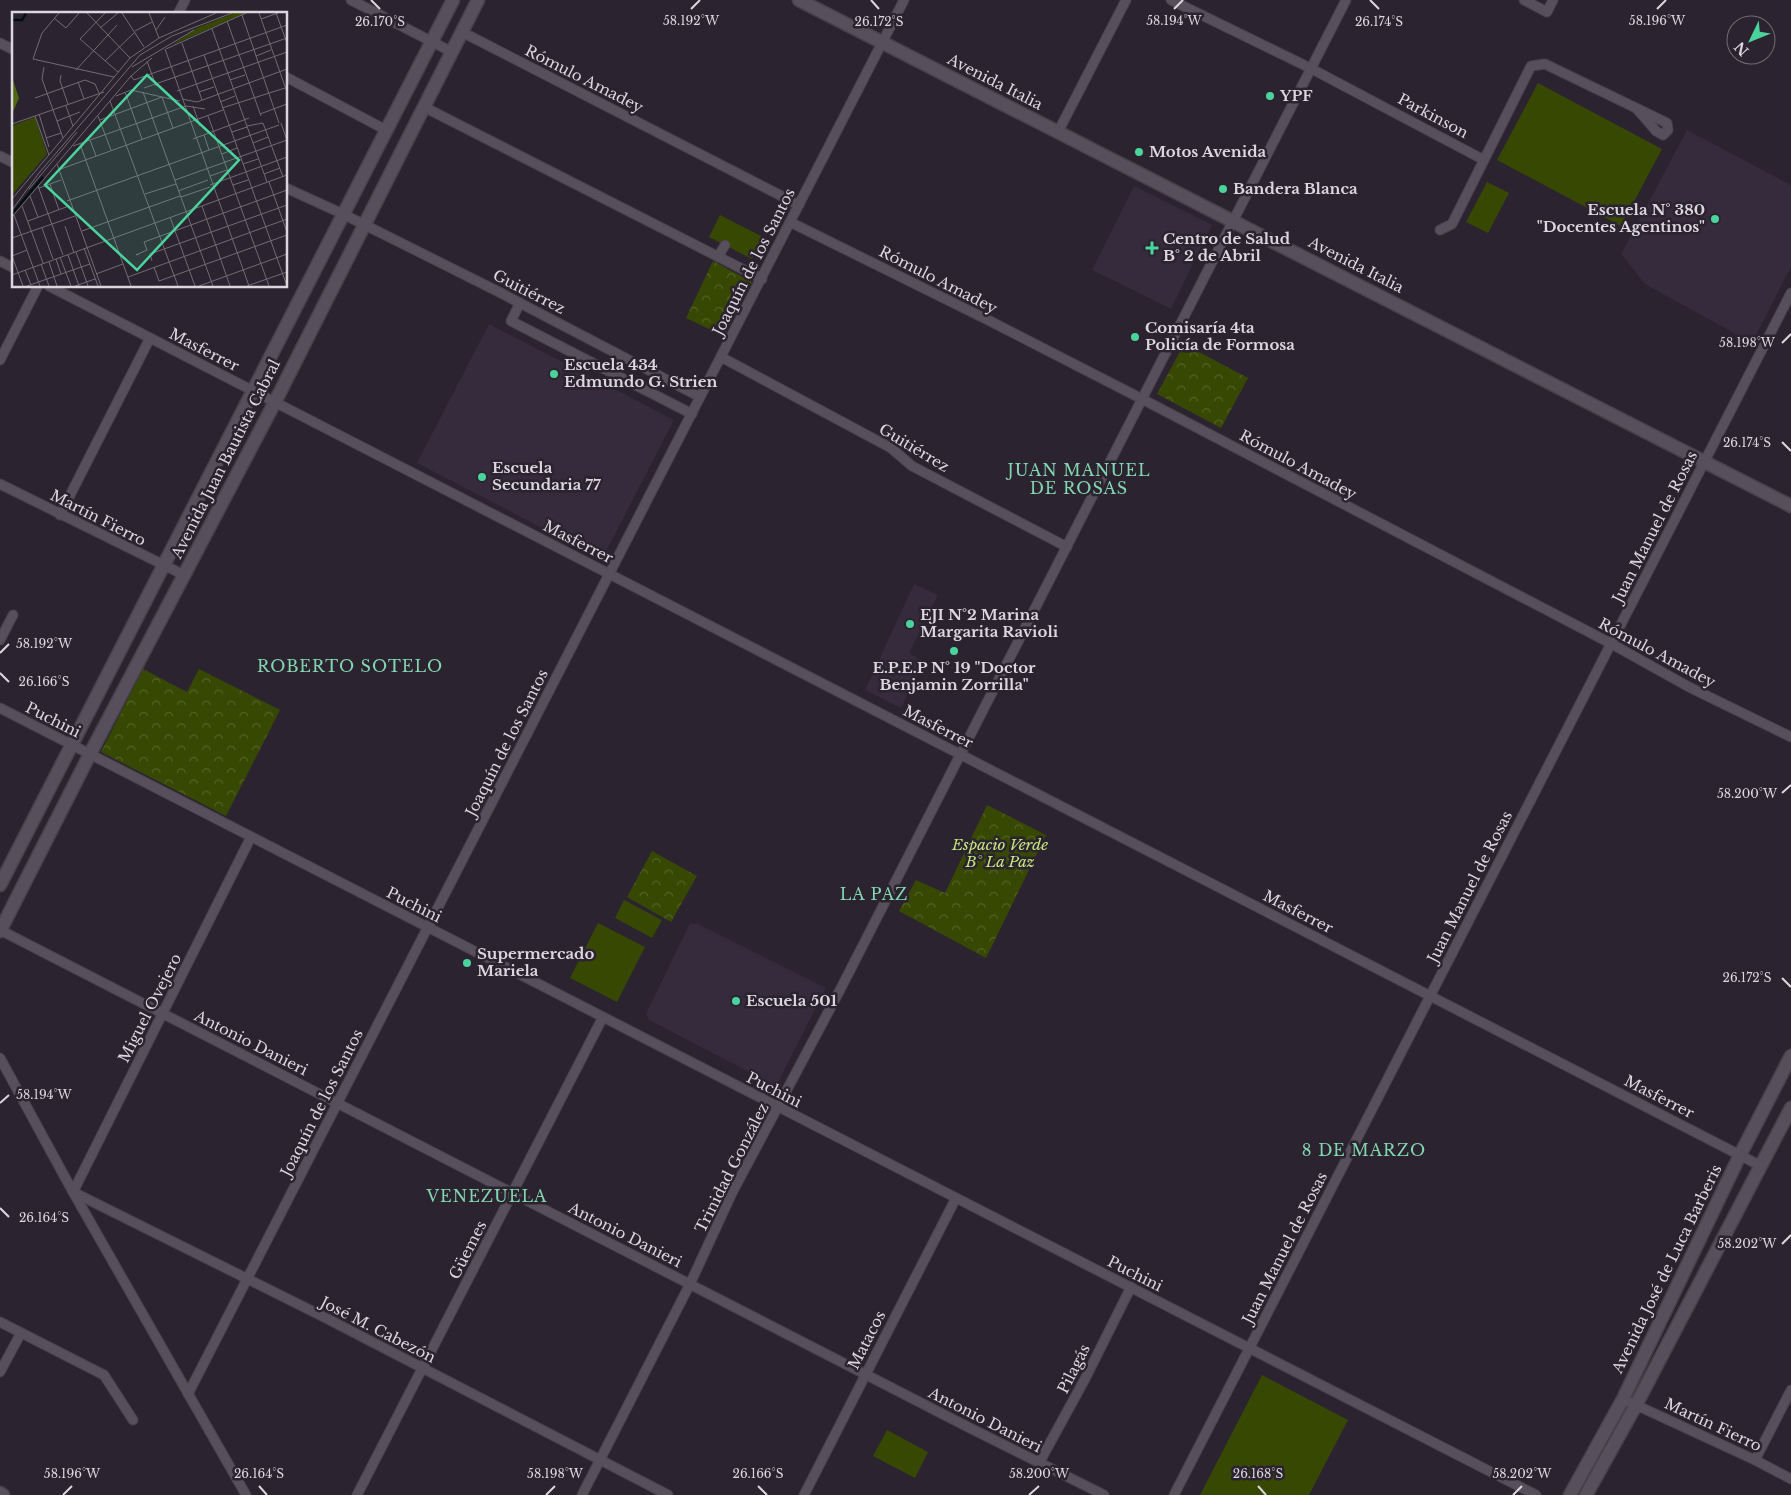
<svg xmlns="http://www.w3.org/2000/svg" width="1791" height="1495" font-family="'Libre Baskerville',serif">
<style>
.built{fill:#352b3c}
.park{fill:url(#park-crowns)}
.pitch{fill:#374802}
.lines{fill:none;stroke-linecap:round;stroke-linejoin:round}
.minor-casing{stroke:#47414b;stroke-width:11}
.secondary-casing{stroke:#47414b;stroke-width:15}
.minor{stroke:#584f5d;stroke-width:9}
.secondary{stroke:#584f5d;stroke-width:12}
.ticks{fill:none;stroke:#dcd7df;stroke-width:2}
.poi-dot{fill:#4ad49c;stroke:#2b232f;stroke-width:2}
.labels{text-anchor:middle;stroke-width:5;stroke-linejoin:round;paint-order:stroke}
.street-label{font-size:15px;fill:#dcd7df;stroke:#2b232f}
.poi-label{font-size:15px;font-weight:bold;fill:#dcd7df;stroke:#2b232f;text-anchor:start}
.park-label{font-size:15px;font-style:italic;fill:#c7e97e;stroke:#2b232f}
.neighbourhood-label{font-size:16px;letter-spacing:1px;fill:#83d7b0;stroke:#2b232f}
.inset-river{fill:none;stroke:#020f10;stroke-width:2.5}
.inset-road{fill:none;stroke:#726b75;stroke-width:1}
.view{fill:#4ad49c;fill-opacity:0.15;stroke:#4ad49c;stroke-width:2.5}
.inset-edge{fill:none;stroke:#dcd7df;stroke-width:2.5}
.ticks-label{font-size:12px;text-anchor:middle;fill:#dcd7df;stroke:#2b232f;stroke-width:5;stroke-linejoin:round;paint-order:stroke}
</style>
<defs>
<pattern id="park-crowns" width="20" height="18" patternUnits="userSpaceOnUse" patternTransform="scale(1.25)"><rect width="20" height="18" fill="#374802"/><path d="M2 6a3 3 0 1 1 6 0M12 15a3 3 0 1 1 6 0" fill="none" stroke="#536226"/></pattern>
</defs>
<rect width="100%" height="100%" fill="#2b232f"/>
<g class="built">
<path d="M 1687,130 L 1791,185 L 1791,267 L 1752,343 L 1645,284 L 1621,254 Z"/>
<path d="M 1134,186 L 1212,225 L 1171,309 L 1092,270 Z"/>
<path d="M 489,324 L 674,420 L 602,559 L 417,463 Z"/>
<path d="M 914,584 L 938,595 L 909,653 L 924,662 L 901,708 L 865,690 Z"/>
<path d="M 690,923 L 698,924 L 826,988 L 776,1086 L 649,1020 L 646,1014 Z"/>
</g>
<g class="park">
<path d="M 713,261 L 752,282 L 724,336 L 686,318 Z"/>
<path d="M 1184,344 L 1248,378 L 1221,428 L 1157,394 Z"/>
<path d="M 143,669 L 187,692 L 199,669 L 280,710 L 226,816 L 101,752 Z"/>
<path d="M 987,805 L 1046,835 L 986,958 L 899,911 L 916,880 L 945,893 Z"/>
<path d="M 652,851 L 697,876 L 671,922 L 627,897 Z"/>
</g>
<g class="pitch">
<path d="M 1538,83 L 1662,149 L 1621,226 L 1497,160 Z"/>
<path d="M 1487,182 L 1509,193 L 1488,233 L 1466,222 Z"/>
<path d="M 720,215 L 763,237 L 752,259 L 709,237 Z"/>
<path d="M 624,900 L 662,920 L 652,938 L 615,918 Z"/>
<path d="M 598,923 L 645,947 L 617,1002 L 570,978 Z"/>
<path d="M 1262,1375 L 1348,1420 L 1309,1495 L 1200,1495 Z"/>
<path d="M 887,1430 L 928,1452 L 915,1478 L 873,1456 Z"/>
</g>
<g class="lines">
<defs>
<g id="minor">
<path d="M 351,0 L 452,52"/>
<path d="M 1171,0 L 1310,68 L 1484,160 L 1531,66 L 1545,64 L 1667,123 L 1668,130 L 1663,135 L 1656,131 L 1637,109"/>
<path d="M 1524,0 L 1547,12 L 1553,0"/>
<path d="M 178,14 L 185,0"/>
<path d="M 462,32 L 799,205"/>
<path d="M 0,43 L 14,50"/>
<path d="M 286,77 L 386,130"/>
<path d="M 424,107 L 762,279"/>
<path d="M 1058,132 L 1126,0"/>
<path d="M 0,156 L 14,163"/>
<path d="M 286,188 L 343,214 L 499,292 L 700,397"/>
<path d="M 790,222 L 988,320 L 1142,399 L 1610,643 L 1689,687 L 1791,737"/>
<path d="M 1440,230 L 1452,224 L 1484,160"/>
<path d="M 718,257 L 725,245"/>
<path d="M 0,261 L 14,268"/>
<path d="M 49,286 L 1761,1166"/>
<path d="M 520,303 L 511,321 L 692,414"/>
<path d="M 721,357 L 891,448 L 912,466 L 1067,547"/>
<path d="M 0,360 L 38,286"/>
<path d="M 0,484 L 184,575"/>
<path d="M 60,515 L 150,338"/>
<path d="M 0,640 L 13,615"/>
<path d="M 0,708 L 1536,1495"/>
<path d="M 251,837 L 73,1192 L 322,1316 L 668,1495"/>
<path d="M 0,930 L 968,1427 L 1104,1495"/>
<path d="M 0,1058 L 73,1192 L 246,1495"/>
<path d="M 0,1322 L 104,1375 L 133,1420"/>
<path d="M 0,1372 L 21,1333"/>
<path d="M 188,1394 L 904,0"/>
<path d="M 1623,1399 L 1755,1460 L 1791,1479"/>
<path d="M 1755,1460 L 1791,1390"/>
<path d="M 1039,1463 L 1086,1377 L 1131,1287"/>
<path d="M 357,1495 L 603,1017"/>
<path d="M 582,1495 L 690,1284 L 732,1193 L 840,990 L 1346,0"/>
<path d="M 804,1495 L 956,1198"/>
<path d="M 1174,1495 L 1791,293"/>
</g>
<g id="secondary">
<path d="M 799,0 L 1791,506"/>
<path d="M 0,885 L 453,0"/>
<path d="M 0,931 L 90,754 L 275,402 L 478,0"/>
<path d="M 0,1493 L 3,1495"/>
<path d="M 1570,1495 L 1623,1399 L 1740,1155 L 1791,1056"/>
<path d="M 1586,1495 L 1636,1405 L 1791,1108"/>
</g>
</defs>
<use href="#minor" class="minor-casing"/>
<use href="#secondary" class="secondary-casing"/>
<use href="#minor" class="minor"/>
<use href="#secondary" class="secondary"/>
</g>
<path class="ticks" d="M 371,0 L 380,9M 871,0 L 879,9M 1370,0 L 1379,9M 691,9 L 700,0M 1174,9 L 1183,0M 1657,9 L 1666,0M 1782,343 L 1791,334M 1782,442 L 1791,451M 0,653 L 9,644M 0,673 L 9,682M 1782,793 L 1791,785M 1782,978 L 1791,987M 0,1103 L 9,1095M 0,1208 L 9,1217M 1782,1244 L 1791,1235M 259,1486 L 267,1495M 758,1486 L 767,1495M 1258,1486 L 1266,1495M 63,1495 L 72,1486M 546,1495 L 555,1486M 1029,1495 L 1039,1486M 1513,1495 L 1522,1486"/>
<g class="poi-dot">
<circle cx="1270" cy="96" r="5"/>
<circle cx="1139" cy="152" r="5"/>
<circle cx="1223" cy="189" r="5"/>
<circle cx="1715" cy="219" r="5"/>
<path d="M1149.5 240.5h5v5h5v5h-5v5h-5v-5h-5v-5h5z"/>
<circle cx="1135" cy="337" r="5"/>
<circle cx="554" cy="374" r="5"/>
<circle cx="482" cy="477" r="5"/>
<circle cx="910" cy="624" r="5"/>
<circle cx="954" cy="651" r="5"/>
<circle cx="467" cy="963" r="5"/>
<circle cx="736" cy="1001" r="5"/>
</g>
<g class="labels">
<g class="street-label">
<text transform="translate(584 79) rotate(27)" y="5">Rómulo Amadey</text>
<text transform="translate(995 82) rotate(27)" y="5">Avenida Italia</text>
<text transform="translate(1433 116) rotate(28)" y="5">Parkinson</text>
<text transform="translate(754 262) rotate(-63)" y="5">Joaquín de los Santos</text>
<text transform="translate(1356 265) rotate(27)" y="5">Avenida Italia</text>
<text transform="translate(938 280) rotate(27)" y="5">Rómulo Amadey</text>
<text transform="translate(529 292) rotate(27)" y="5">Guitiérrez</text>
<text transform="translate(204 350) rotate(27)" y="5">Masferrer</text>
<text transform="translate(914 448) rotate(31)" y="5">Guitiérrez</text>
<text transform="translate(226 459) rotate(-63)" y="5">Avenida Juan Bautista Cabral</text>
<text transform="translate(1298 465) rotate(28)" y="5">Rómulo Amadey</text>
<text transform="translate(98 518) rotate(27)" y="5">Martín Fierro</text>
<text transform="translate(1655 527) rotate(-63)" y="5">Juan Manuel de Rosas</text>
<text transform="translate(578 542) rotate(27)" y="5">Masferrer</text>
<text transform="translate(1657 653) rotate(28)" y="5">Rómulo Amadey</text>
<text transform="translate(53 720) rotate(27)" y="5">Puchini</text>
<text transform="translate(938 727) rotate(27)" y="5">Masferrer</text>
<text transform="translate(507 743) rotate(-63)" y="5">Joaquín de los Santos</text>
<text transform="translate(1470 887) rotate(-63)" y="5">Juan Manuel de Rosas</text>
<text transform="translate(414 905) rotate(27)" y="5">Puchini</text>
<text transform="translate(1298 912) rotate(27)" y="5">Masferrer</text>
<text transform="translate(150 1008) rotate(-63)" y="5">Miguel Ovejero</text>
<text transform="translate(251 1043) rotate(27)" y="5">Antonio Danieri</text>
<text transform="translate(774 1090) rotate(27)" y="5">Puchini</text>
<text transform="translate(1659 1097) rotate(27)" y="5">Masferrer</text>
<text transform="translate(322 1103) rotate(-63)" y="5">Joaquín de los Santos</text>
<text transform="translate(732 1168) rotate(-63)" y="5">Trinidad González</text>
<text transform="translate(625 1235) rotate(27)" y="5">Antonio Danieri</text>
<text transform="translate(1285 1248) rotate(-63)" y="5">Juan Manuel de Rosas</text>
<text transform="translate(468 1250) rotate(-63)" y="5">Güemes</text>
<text transform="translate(1667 1269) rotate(-64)" y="5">Avenida José de Luca Barberis</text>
<text transform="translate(1135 1274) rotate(27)" y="5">Puchini</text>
<text transform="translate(378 1330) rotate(27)" y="5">José M. Cabezón</text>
<text transform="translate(867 1340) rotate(-63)" y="5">Matacos</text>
<text transform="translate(1074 1369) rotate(-63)" y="5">Pilagás</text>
<text transform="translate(985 1420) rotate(27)" y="5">Antonio Danieri</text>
<text transform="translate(1713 1425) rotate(25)" y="5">Martín Fierro</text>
</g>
<g class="poi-label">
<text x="1280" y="101">YPF</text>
<text x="1149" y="157">Motos Avenida</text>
<text x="1233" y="194">Bandera Blanca</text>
<text x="1705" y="215" text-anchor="end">Escuela N° 380<tspan x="1705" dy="17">"Docentes Agentinos"</tspan></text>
<text x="1163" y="244">Centro de Salud<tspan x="1163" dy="17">B° 2 de Abril</tspan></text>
<text x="1145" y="333">Comisaría 4ta<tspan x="1145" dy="17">Policía de Formosa</tspan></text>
<text x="564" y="370">Escuela 434<tspan x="564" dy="17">Edmundo G. Strien</tspan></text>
<text x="492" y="473">Escuela<tspan x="492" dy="17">Secundaria 77</tspan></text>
<text x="920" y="620">EJI N°2 Marina<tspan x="920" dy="17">Margarita Ravioli</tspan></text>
<text x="954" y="673" text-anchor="middle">E.P.E.P N° 19 "Doctor<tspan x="954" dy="17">Benjamin Zorrilla"</tspan></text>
<text x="477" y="959">Supermercado<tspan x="477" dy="17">Mariela</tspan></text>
<text x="746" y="1006">Escuela 501</text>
</g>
<g class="park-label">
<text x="1000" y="850">Espacio Verde<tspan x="1000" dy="17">B° La Paz</tspan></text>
</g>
<g class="neighbourhood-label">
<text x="1079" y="476">JUAN MANUEL<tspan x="1079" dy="18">DE ROSAS</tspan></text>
<text x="350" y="672">ROBERTO SOTELO</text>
<text x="874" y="900">LA PAZ</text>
<text x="1364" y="1156">8 DE MARZO</text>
<text x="487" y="1202">VENEZUELA</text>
</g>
</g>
<g transform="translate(12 12)">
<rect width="275" height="275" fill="#2b232f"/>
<path d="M 222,1 L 233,1 L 160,33 L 185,16 Z" fill="#374802"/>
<path d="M 0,65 L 7,86 L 0,102 Z" fill="#506613"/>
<path d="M 23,105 L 35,142 L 0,183 L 0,114 Z" fill="#374802"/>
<path class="inset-river" d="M 0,8 L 10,8 L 14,1M 0,202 L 31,165"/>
<path class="inset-road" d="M 47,1 L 30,21 L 21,47 L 102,65M 75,1 L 118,46M 93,1 L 68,27 L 106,60M 110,1 L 132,35M 137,1 L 147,26M 247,1 L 275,80M 264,1 L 275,31M 230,3 L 267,111M 42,6 L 54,16 L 67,1M 249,7 L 266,1M 215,9 L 249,104M 88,16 L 106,1M 200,17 L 255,170M 144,18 L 153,5M 123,19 L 140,10M 170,31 L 190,88M 153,37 L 237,274M 154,37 L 234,1M 192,43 L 275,274M 244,44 L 259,38M 93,49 L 123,20M 135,49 L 144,74M 32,55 L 30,67 L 51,126M 120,55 L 182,18M 64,58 L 105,13M 49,63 L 48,69 L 56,92M 119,64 L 122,68 L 275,13M 218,68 L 233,63M 66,70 L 72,87M 132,76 L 275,26M 165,79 L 275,40M 113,80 L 130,127M 131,80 L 201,274M 187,80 L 202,75M 104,84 L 119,78 L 168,89M 23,86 L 73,68 L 83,72 L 87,81M 170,87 L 185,90 L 275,57M 98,89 L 166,274M 208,90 L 223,84M 54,94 L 61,114M 181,94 L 188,114M 210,96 L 273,76M 27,102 L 37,135M 248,102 L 275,92M 23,104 L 37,143M 86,104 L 99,138M 196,104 L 257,274M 88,108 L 150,85 L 161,116M 45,109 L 68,100M 269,111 L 275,128M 0,112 L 92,80M 235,114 L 251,111 L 271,165M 220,120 L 235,115M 192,123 L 197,138M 34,126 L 49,121M 181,127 L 237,106M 78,128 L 84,144M 241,131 L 256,125M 68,132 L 119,274M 61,134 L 174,94 L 193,97M 210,142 L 225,136M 45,152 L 89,274M 231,152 L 246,147M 46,158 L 211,98M 252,162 L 268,156M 198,164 L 215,158M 163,168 L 275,128M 257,170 L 275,220M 38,172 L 47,198M 198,173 L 275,145M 221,173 L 236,168M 26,174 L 51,243M 27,176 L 49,168M 17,177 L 65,120M 166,179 L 196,168M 133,182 L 164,172M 18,184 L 26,205M 169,185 L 198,175M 0,187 L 118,46 L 147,26 L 204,1M 55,189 L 267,113M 10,194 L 31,251M 190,194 L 218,274M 0,198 L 27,161 L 128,43 L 160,24 L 220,1M 2,203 L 28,274M 0,205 L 119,64 L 140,46M 158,205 L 183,274M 16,209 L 57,194M 53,214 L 62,241M 30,216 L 41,247M 70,219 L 168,184M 0,226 L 63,204M 72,236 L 86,274M 64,240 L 76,274M 127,242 L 124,243 L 135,238 L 132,230 L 275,178M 56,243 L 67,274M 0,244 L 11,274M 0,244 L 15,238M 48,245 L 59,274M 44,247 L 49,262M 140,249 L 138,242 L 275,193M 37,250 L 45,274M 29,252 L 37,274M 142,255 L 147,269 L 275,223M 13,258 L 19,273M 84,262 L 111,252M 0,263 L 275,163M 116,265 L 275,207M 15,274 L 78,252M 63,274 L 83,267M 187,274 L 275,242M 235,274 L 275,260"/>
<path class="view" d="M 135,63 L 227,148 L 125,258 L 33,173 Z"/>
<rect width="275" height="275" class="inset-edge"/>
</g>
<g class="ticks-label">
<text x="691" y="25">58.192°W</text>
<text x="1174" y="25">58.194°W</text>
<text x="1657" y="25">58.196°W</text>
<text x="380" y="26">26.170°S</text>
<text x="879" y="26">26.172°S</text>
<text x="1379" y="26">26.174°S</text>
<text x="1747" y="347">58.198°W</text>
<text x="1747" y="447">26.174°S</text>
<text x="44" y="648">58.192°W</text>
<text x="44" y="686">26.166°S</text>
<text x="1747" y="798">58.200°W</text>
<text x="1747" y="982">26.172°S</text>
<text x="44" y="1099">58.194°W</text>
<text x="44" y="1222">26.164°S</text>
<text x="1747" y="1248">58.202°W</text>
<text x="259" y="1478">26.164°S</text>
<text x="758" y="1478">26.166°S</text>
<text x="1258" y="1478">26.168°S</text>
<text x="72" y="1478">58.196°W</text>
<text x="555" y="1478">58.198°W</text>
<text x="1039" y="1478">58.200°W</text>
<text x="1522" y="1478">58.202°W</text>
</g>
<g transform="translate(1751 40) rotate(227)"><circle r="24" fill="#2b232f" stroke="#726b75"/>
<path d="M0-4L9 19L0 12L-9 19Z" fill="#4ad49c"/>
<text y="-8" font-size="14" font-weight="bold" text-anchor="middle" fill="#dcd7df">N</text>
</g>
</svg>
